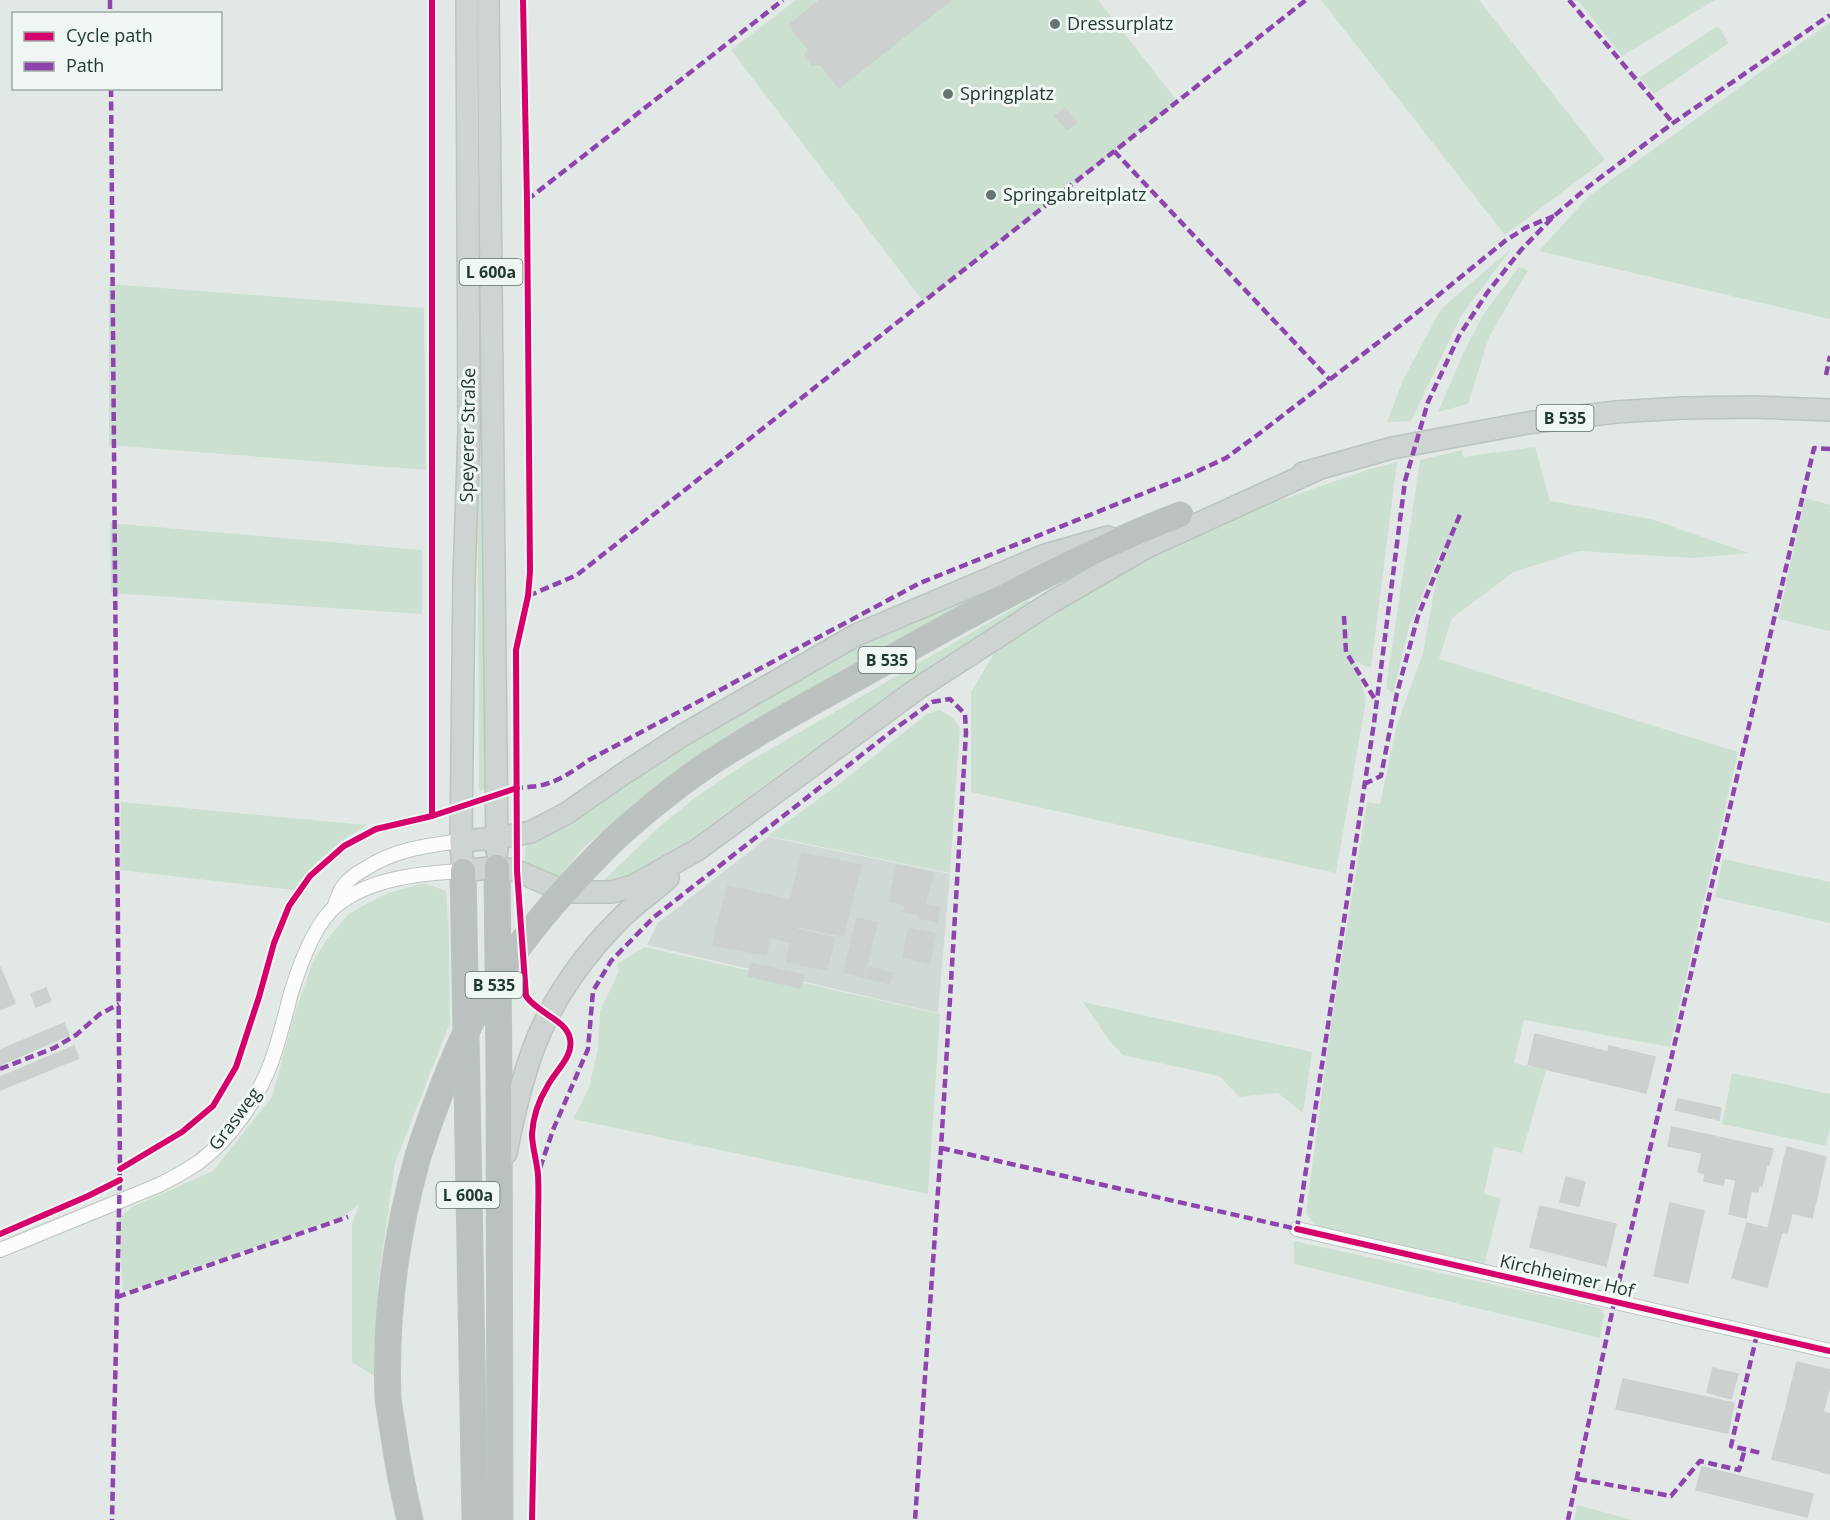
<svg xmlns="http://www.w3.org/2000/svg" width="1830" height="1520" font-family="'Open Sans',sans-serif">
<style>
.built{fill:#d0d9d5}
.green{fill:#cce0d2}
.building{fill:#ccd1cf;stroke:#cbd1ce;stroke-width:1.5}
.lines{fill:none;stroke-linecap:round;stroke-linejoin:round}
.street-casing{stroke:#bfc4c2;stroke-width:16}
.primary-casing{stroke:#bcc4c1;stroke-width:24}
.highway-casing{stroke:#bcc4c1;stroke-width:27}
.street{stroke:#fbfcfb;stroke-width:14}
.primary{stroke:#cdd4d1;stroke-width:21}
.highway{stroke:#bac1bf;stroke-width:24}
.highway-bridge-casing{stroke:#bcc4c1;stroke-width:27;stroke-linecap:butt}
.highway-bridge{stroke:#bac1bf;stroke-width:24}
.quiet{stroke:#8e44ad;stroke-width:4.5;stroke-dasharray:9 4.5;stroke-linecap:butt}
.cycleway-casing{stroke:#f0f7f3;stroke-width:10}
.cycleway{stroke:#d6006c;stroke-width:6}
.poi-dot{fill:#657671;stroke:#f0f7f3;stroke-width:2}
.labels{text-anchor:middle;stroke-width:6;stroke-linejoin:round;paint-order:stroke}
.shield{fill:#f0f7f3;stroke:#60726d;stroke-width:1.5}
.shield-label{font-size:16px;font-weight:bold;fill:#223933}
.poi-label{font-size:18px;fill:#223933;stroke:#f0f7f3;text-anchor:start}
.street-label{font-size:18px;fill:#223933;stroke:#f0f7f3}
</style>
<rect width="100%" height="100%" fill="#e2e8e5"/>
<path class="built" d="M 768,837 L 950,874 L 938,1013 L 647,945 L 658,923 Z"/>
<g class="green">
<path d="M 475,0 L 481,0 L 487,788 L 479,791 Z"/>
<path d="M 796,0 L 1098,0 L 1178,102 L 923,301 L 731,50 Z"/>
<path d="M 1321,0 L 1479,0 L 1605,160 L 1505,235 Z"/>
<path d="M 1578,0 L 1715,0 L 1622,56 Z"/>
<path d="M 1830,22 L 1830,319 L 1539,251 L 1589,196 Z"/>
<path d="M 1718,26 L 1729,43 L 1654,94 L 1639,78 Z"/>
<path d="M 1511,249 L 1461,316 L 1411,421 L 1387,422 L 1403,380 L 1441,309 Z"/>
<path d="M 1519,267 L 1528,270 L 1489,337 L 1468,404 L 1438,412 L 1463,354 L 1483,315 Z"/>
<path d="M 109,284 L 424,308 L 426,470 L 109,445 Z"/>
<path d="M 1535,447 L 1550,501 L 1651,519 L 1748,553 L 1693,558 L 1580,551 L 1514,572 L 1452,618 L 1439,659 L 1738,752 L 1670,1047 L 1524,1020 L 1514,1063 L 1546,1070 L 1522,1153 L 1494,1147 L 1484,1194 L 1501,1198 L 1484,1266 L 1316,1227 L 1306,1213 L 1331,1023 L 1367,802 L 1380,804 L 1397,724 L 1423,653 L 1442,548 L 1409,627 L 1393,694 L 1386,687 L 1420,460 L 1462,450 L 1463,457 Z"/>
<path d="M 1397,462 L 1371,668 L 1355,661 L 1366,700 L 1336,873 L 971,792 L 971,692 L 996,650 L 1144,557 L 1159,553 L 1252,510 L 1367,470 Z"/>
<path d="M 1805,498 L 1830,505 L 1830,631 L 1778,619 Z"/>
<path d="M 110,523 L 422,550 L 422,614 L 111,593 Z"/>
<path d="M 1014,577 L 1017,581 L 787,702 L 704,753 L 637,801 L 583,848 L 558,879 L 524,864 L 526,845 L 564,826 L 694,739 L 782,686 L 880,635 Z"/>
<path d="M 1028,600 L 1031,603 L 800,759 L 657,864 L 628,879 L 602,882 L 660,826 L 700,794 L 748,762 Z"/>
<path d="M 940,710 L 953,718 L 960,727 L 950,873 L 768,836 L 839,784 L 927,714 Z"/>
<path d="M 121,802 L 366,825 L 367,825 L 340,842 L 316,863 L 294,890 L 120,870 Z"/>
<path d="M 1723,859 L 1830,882 L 1830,923 L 1715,897 Z"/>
<path d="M 425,883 L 446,891 L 449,937 L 450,1023 L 395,1163 L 378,1285 L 376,1377 L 352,1362 L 352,1224 L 359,1204 L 345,1216 L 123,1292 L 118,1219 L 132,1207 L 213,1171 L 272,1097 L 293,1019 L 312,964 L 327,939 L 349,914 L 368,903 L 388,893 Z"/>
<path d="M 645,947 L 940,1014 L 928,1194 L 573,1119 L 589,1088 L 598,1048 L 600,1011 L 619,971 L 617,964 Z"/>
<path d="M 1083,1002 L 1312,1052 L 1303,1113 L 1278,1093 L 1239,1097 L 1219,1076 L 1123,1055 L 1108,1039 Z"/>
<path d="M 1732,1073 L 1830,1094 L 1830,1129 L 1826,1146 L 1722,1124 Z"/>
<path d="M 1294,1241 L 1596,1307 L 1601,1309 L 1604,1315 L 1600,1338 L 1294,1264 Z"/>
<path d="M 1577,1505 L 1633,1520 L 1574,1520 Z"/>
</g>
<g class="building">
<path d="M 820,0 L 951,0 L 839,88 L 820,64 L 812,65 L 805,57 L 808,49 L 789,25 Z"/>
<path d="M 1065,108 L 1077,122 L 1067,130 L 1055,116 Z"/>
<path d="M 802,853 L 861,865 L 843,936 L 795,926 L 801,907 L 790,903 Z"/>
<path d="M 897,865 L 933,873 L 924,909 L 921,908 L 919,915 L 904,912 L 906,905 L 889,901 Z"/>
<path d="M 728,886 L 780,898 L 769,941 L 716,930 Z"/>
<path d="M 780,898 L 791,901 L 790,903 L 801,907 L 792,943 L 770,937 Z"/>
<path d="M 925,904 L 940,907 L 937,922 L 919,918 L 921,908 L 924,909 Z"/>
<path d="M 857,918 L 877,923 L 864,977 L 844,972 Z"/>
<path d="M 909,928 L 936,934 L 930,963 L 903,957 Z"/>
<path d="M 795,929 L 834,938 L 831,953 L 792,944 Z"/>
<path d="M 716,930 L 769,941 L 766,955 L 713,945 Z"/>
<path d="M 790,945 L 831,953 L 826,970 L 787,962 Z"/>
<path d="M 751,963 L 804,975 L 801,988 L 748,976 Z"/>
<path d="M 0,967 L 15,1003 L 0,1010 Z"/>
<path d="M 869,967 L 892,973 L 889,984 L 866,978 Z"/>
<path d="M 46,988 L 51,1001 L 36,1007 L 31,994 Z"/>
<path d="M 64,1023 L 69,1035 L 0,1065 L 0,1050 Z"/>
<path d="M 1535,1034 L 1608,1052 L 1609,1046 L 1655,1057 L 1646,1093 L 1528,1065 Z"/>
<path d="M 74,1046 L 79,1058 L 0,1090 L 0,1077 Z"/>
<path d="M 1678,1099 L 1721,1108 L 1719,1120 L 1675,1110 Z"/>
<path d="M 1672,1127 L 1773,1149 L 1769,1165 L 1767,1165 L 1762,1186 L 1759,1185 L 1758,1192 L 1751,1191 L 1746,1218 L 1729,1214 L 1736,1180 L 1725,1178 L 1723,1185 L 1704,1181 L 1705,1174 L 1698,1172 L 1702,1153 L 1668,1146 Z"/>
<path d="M 1787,1147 L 1826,1157 L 1812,1218 L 1792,1213 L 1787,1233 L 1768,1228 Z"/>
<path d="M 1566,1177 L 1585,1182 L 1579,1206 L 1560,1202 Z"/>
<path d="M 1670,1203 L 1704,1211 L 1688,1283 L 1654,1276 Z"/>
<path d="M 1540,1206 L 1616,1224 L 1606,1266 L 1530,1247 Z"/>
<path d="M 1747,1223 L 1782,1232 L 1767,1287 L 1732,1278 Z"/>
<path d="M 1797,1362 L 1830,1370 L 1830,1385 L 1823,1412 L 1787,1403 Z"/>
<path d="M 1713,1368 L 1738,1374 L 1731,1399 L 1707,1392 Z"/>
<path d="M 1623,1379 L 1734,1403 L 1728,1433 L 1616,1409 Z"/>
<path d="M 1787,1403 L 1823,1412 L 1809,1468 L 1772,1459 Z"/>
<path d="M 1823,1412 L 1830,1414 L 1830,1437 L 1817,1433 Z"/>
<path d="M 1817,1433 L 1830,1437 L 1830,1474 L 1809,1468 Z"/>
<path d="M 1702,1467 L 1813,1494 L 1807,1517 L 1696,1490 Z"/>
</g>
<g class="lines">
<defs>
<g id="street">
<path d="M 335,905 C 337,900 339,893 342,888 C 347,880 356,874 363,870 C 395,849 425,846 461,841"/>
<path d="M 1297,1229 L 1830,1351"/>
<path d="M 0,1250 L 159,1185 C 173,1178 186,1171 199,1162 C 230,1139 257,1100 271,1063 C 279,1041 285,1016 291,993 C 299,967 315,922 337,905 C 370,878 422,873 463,871"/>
</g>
<g id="primary">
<path d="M 467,0 L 469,430 L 464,579 L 461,841 L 463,871 L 497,867 L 517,871 L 566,892 L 612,892 L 633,886 L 697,850 L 917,689 L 1050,603 L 1147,547 L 1316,470"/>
<path d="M 488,0 L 497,851"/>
<path d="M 1303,473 L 1392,448 L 1527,423 L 1616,412 L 1682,408 L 1754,407 L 1830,410"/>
<path d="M 461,841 L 497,838 L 531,832 L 567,813 L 620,776 L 683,735 L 856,635 L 1045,555 L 1108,537"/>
<path d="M 506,1153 C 513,1117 521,1082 534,1047 C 552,999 586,952 623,916 C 637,902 654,891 668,878"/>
</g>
<g id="highway">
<path d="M 613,840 C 645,811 678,784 713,761 C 768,725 826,695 883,663 C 979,609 1076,555 1180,515"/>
<path d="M 497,867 L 499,1072 L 500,1520"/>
<path d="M 463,871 L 475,1520"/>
<path d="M 410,1520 C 403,1490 397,1460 393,1430 C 391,1419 389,1408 388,1398 C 385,1317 396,1234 418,1156"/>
</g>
</defs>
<use href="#street" class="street-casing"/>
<use href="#primary" class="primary-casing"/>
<use href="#highway" class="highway-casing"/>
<use href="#street" class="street"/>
<use href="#primary" class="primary"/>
<use href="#highway" class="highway"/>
<defs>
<path id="highway-bridge" d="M 418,1156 C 432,1113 448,1070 468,1028 C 504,956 557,896 613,840"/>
</defs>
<use href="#highway-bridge" class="highway-bridge-casing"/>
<use href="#highway-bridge" class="highway-bridge"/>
<g class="quiet">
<path d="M 110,0 L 110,14"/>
<path d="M 1569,0 L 1673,123"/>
<path d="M 111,88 L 120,1169 L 112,1520"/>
<path d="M 1114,151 L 1330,380"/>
<path d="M 527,200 L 783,0"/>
<path d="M 1826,375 L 1830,356"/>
<path d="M 528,596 L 577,575 L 1306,0"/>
<path d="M 1344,616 L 1346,652 L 1376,701"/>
<path d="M 1364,784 L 1381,776 L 1397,693 L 1418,616 L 1461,512"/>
<path d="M 514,789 C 522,787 530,787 538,786 C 558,782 572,772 589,760 L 920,583 L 1187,476 L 1226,458 L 1256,436 L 1414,315 L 1505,241 L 1527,227 L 1554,216"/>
<path d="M 0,1069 L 54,1048 L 76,1035 L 100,1014 L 119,1004"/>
<path d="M 941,1148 L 1297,1229 L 1374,723 L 1405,481 L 1428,402 L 1459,336 L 1487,293 L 1521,250 L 1554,216 L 1588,187 L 1673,123 L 1830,15"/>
<path d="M 540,1168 L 553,1130 L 588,1049 L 593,991 L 611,961 L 654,917 L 896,728 L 932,702 L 950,699 L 965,714 L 966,733 L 941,1148 L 915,1520"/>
<path d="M 117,1297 L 348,1217"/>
<path d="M 1757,1334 L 1731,1446 L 1761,1453"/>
<path d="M 1578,1479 L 1671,1496 L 1700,1461 L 1739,1470 L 1745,1449"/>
<path d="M 1568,1520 L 1614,1303 L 1814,448 L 1830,449"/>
</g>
<defs>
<g id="cycleway">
<path d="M 432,0 L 432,816"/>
<path d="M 523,0 L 527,200 L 530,572 L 528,596 L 516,650 L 517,871 L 526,996 C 537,1013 567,1020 570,1039 C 574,1057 554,1072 547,1087 C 539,1100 533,1118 532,1134 C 532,1147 537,1161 538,1175 C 539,1191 538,1208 538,1225 C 537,1323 534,1422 532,1520"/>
<path d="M 120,1169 L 182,1132 L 213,1106 L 236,1067 L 259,997 L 274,943 L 289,906 L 310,876 L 344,846 L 376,829 L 432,816 L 517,788"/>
<path d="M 1297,1229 L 1830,1351"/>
<path d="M 0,1234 L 88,1196 L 120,1180"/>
</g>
</defs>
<use href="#cycleway" class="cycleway-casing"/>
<use href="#cycleway" class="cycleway"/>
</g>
<g class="poi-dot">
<circle cx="1055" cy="24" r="6"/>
<circle cx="948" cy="94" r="6"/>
<circle cx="991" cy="195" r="6"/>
</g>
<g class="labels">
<g class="shield">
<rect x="459.5" y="259" width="63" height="26" rx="4.5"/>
<rect x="1536.5" y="405" width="57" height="26" rx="4.5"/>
<rect x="858.5" y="647" width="57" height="26" rx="4.5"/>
<rect x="465.5" y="972" width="57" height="26" rx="4.5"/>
<rect x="436.5" y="1182" width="63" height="26" rx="4.5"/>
</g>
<g class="shield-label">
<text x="491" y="278">L 600a</text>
<text x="1565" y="424">B 535</text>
<text x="887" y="666">B 535</text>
<text x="494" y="991">B 535</text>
<text x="468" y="1201">L 600a</text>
</g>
<g class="poi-label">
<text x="1067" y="30">Dressurplatz</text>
<text x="960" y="100">Springplatz</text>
<text x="1003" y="201">Springabreitplatz</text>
</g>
<g class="street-label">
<text transform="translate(468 435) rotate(-89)" y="6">Speyerer Straße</text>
<text transform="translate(235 1119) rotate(-53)" y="6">Grasweg</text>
<text transform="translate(1567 1276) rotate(13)" y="6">Kirchheimer Hof</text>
</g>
</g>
<rect x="12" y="12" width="210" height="78" fill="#f0f7f3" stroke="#9eaba6" stroke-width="1.5"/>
<rect x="24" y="32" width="30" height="9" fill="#d6006c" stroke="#9eaba6" stroke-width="1.5"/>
<text x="66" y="42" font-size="18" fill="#223933">Cycle path</text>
<rect x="24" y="62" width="30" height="9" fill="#8e44ad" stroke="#9eaba6" stroke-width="1.5"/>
<text x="66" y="72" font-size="18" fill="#223933">Path</text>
</svg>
